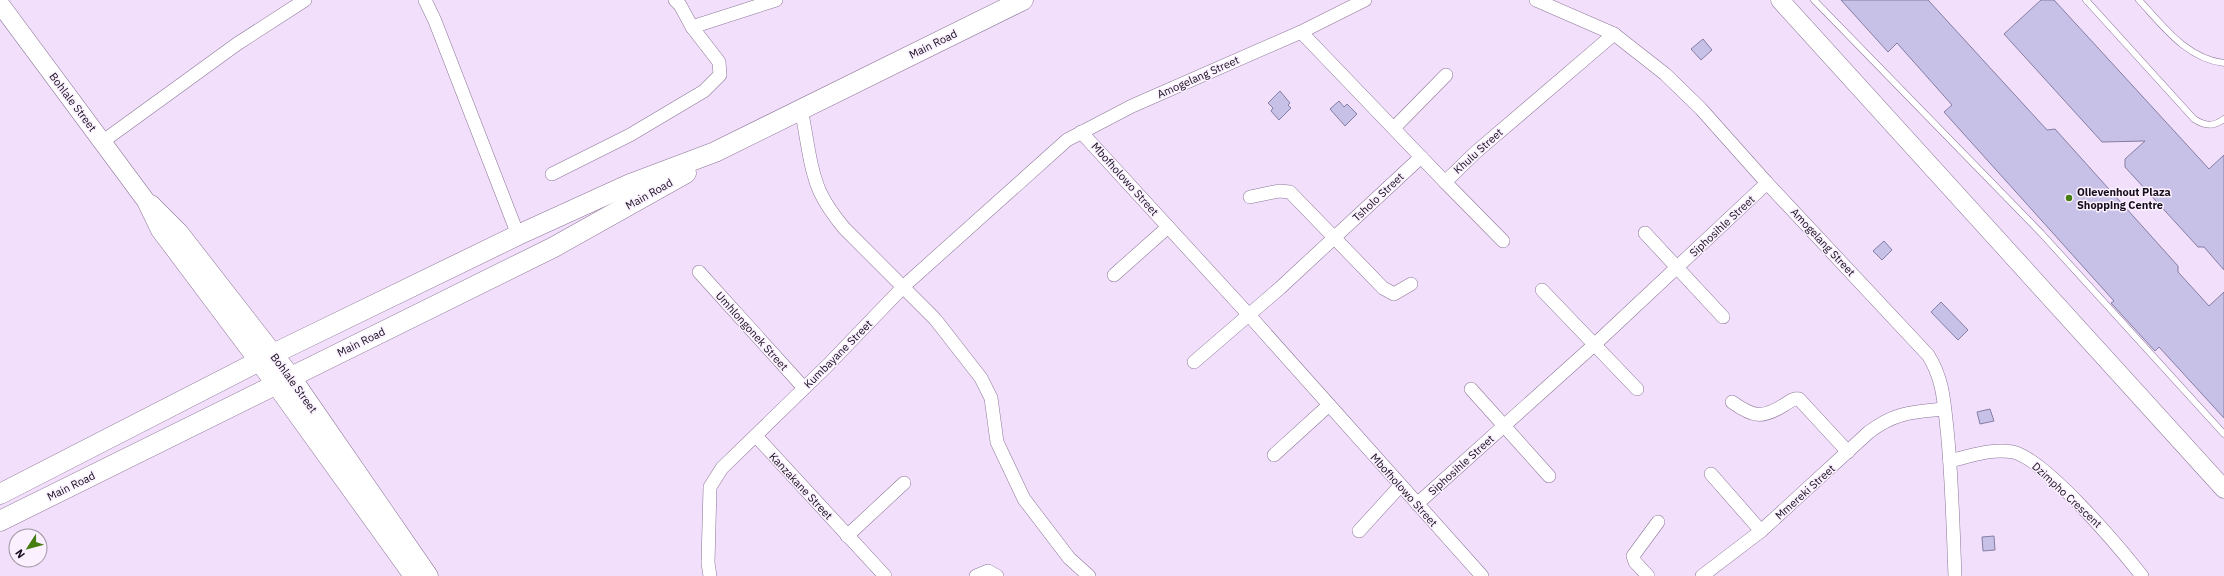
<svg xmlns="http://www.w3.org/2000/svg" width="2224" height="576" font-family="'IBM Plex Sans',sans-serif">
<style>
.building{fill:#c7c0e7;stroke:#857da2}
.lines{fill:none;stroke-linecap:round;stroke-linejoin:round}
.lane-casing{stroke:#8c7697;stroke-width:7}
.street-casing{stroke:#8c7697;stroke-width:14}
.secondary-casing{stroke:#8c7697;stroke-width:19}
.primary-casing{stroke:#8c7697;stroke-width:21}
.lane{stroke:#fff;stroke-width:6}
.street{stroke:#fff;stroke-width:13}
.secondary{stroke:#fff;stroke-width:18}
.primary{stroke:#fff;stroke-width:20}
.poi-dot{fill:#467d12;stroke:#faf0ff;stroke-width:1.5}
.labels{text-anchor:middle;stroke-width:3;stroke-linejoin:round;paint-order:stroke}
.street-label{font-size:11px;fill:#160d1a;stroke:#faf0ff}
.poi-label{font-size:11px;font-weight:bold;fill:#160d1a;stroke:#faf0ff;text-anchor:start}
</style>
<rect width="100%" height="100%" fill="#f2dffc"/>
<g class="building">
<path d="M 1841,0 L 1928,0 L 2047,130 L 2055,129 L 2178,266 L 2178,272 L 2209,306 L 2224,292 L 2224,418 L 2159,347 L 2155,351 L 2111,303 L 2114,301 L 1944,112 L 1952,105 L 1897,43 L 1888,52 Z"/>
<path d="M 2041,0 L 2054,0 L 2209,169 L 2224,155 L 2224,270 L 2204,247 L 2198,247 L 2125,167 L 2125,159 L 2145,141 L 2102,142 L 2004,34 Z"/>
<path d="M 1703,39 L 1712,50 L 1701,60 L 1691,49 Z"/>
<path d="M 1280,91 L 1290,103 L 1288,105 L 1291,108 L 1279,120 L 1271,111 L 1273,108 L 1268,103 Z"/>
<path d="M 1339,101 L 1344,107 L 1347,104 L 1357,114 L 1345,126 L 1330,109 Z"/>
<path d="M 1884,241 L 1892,250 L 1882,260 L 1873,251 Z"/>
<path d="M 1941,302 L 1968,330 L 1958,340 L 1931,312 Z"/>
<path d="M 1990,409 L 1994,421 L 1980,424 L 1977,412 Z"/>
<path d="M 1994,536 L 1995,550 L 1983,551 L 1982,537 Z"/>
</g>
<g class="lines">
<defs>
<g id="lane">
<path d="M 1814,0 L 2041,233 L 2224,434"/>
<path d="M 2086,0 L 2194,119 C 2205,126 2213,127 2224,119"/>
<path d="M 2139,0 C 2163,26 2187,59 2224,63"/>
</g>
<g id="street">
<path d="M 425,0 L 435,21 L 518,235"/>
<path d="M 1536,0 L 1614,34 L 1665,74 L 1701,109 L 1767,183 L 1928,355 C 1943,378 1944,402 1947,429 C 1952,477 1953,527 1955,576"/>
<path d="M 692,27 L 776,0"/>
<path d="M 1301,32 L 1445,182 L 1476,152 L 1614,34"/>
<path d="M 801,109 C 807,136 809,167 820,192 C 826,205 835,217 844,228 L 935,319 L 981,378 L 991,398 L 997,442 L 1024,499 L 1069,558 L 1089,576"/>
<path d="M 1394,128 L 1446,75"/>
<path d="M 1081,132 L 1248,314 L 1482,576"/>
<path d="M 102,142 L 237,44 L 305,0"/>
<path d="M 552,174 L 630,135 L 704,91 L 720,75 L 719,62 L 692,27 L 680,5 L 675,0"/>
<path d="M 1445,182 L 1503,241"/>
<path d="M 1250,197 L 1279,191 L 1290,192 L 1383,288 L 1394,294 L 1411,284"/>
<path d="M 1645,233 L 1723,317"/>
<path d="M 699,272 L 804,388"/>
<path d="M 1114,275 L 1168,227"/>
<path d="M 1542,290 L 1637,389"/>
<path d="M 1194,362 L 1280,288 L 1421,157"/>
<path d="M 1471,389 L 1549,476"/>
<path d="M 1732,402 C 1753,417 1762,419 1784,405 C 1789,402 1793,398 1799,399 L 1848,452"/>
<path d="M 756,436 L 885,576"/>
<path d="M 1274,455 L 1329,405"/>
<path d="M 1950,461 C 1970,456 1993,448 2013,452 C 2045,459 2120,548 2142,576"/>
<path d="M 1711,474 L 1761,531"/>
<path d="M 1417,504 L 1594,345 L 1767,183"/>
<path d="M 1359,531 L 1400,486"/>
<path d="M 847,536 L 904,483"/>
<path d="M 710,576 L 708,563 L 710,487 L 722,468 L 827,366 L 904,286 L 1067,140 L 1132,106 L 1301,32 L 1365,0"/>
<path d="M 976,576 L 988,571 L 997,576"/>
<path d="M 1648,576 L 1635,562 L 1633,556 L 1658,522"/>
<path d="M 1702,576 L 1761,531 L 1869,432 C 1895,412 1913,412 1944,409"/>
</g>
<g id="secondary">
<path d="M 1780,0 L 2224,489"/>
<path d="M 0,4 L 146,201 L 160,230 L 259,362 L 413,576"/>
<path d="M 151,204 L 179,232 L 291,376 L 429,576"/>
</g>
<g id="primary">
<path d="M 0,494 L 273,354 L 518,235 L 630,184 L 715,152 L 1023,0"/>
<path d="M 0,521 L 554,247 L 686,173"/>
</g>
</defs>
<use href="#lane" class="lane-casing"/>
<use href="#street" class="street-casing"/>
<use href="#secondary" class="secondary-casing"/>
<use href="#primary" class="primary-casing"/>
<use href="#lane" class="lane"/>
<use href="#street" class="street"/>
<use href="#secondary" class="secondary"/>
<use href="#primary" class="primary"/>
</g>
<circle class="poi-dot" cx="2069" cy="198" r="4"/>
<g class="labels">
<g class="street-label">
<text transform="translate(933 44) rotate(-26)" y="4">Main Road</text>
<text transform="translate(1198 77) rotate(-24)" y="4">Amogelang Street</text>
<text transform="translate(73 102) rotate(53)" y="4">Bohlale Street</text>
<text transform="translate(1478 151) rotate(-42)" y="4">Khulu Street</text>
<text transform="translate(1125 179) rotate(48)" y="4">Mbofholowo Street</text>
<text transform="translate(649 194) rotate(-29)" y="4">Main Road</text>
<text transform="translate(1378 197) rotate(-43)" y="4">Tsholo Street</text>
<text transform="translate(1722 226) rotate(-43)" y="4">Siphosihle Street</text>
<text transform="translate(1823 242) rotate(47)" y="4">Amogelang Street</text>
<text transform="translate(752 331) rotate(48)" y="4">Umhlongonek Street</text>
<text transform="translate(361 342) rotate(-26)" y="4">Main Road</text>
<text transform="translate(838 354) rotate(-45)" y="4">Kumbayane Street</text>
<text transform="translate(294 383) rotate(54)" y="4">Bohlale Street</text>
<text transform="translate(1461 465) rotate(-42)" y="4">Siphosihle Street</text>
<text transform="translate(71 486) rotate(-26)" y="4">Main Road</text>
<text transform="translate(801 486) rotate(47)" y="4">Kanzakane Street</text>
<text transform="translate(1404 490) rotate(48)" y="4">Mbofholowo Street</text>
<text transform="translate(1805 492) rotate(-42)" y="4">Mmereki Street</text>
<text transform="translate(2067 495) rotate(43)" y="4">Dzimpho Crescent</text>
</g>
<g class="poi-label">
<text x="2077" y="196">Olievenhout Plaza<tspan x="2077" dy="13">Shopping Centre</tspan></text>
</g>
</g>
<g transform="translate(28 548) rotate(234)"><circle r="19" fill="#faf0ff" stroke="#9f95a3"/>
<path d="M0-3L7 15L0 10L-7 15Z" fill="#467d12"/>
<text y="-6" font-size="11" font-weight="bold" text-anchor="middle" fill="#160d1a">N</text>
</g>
</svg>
